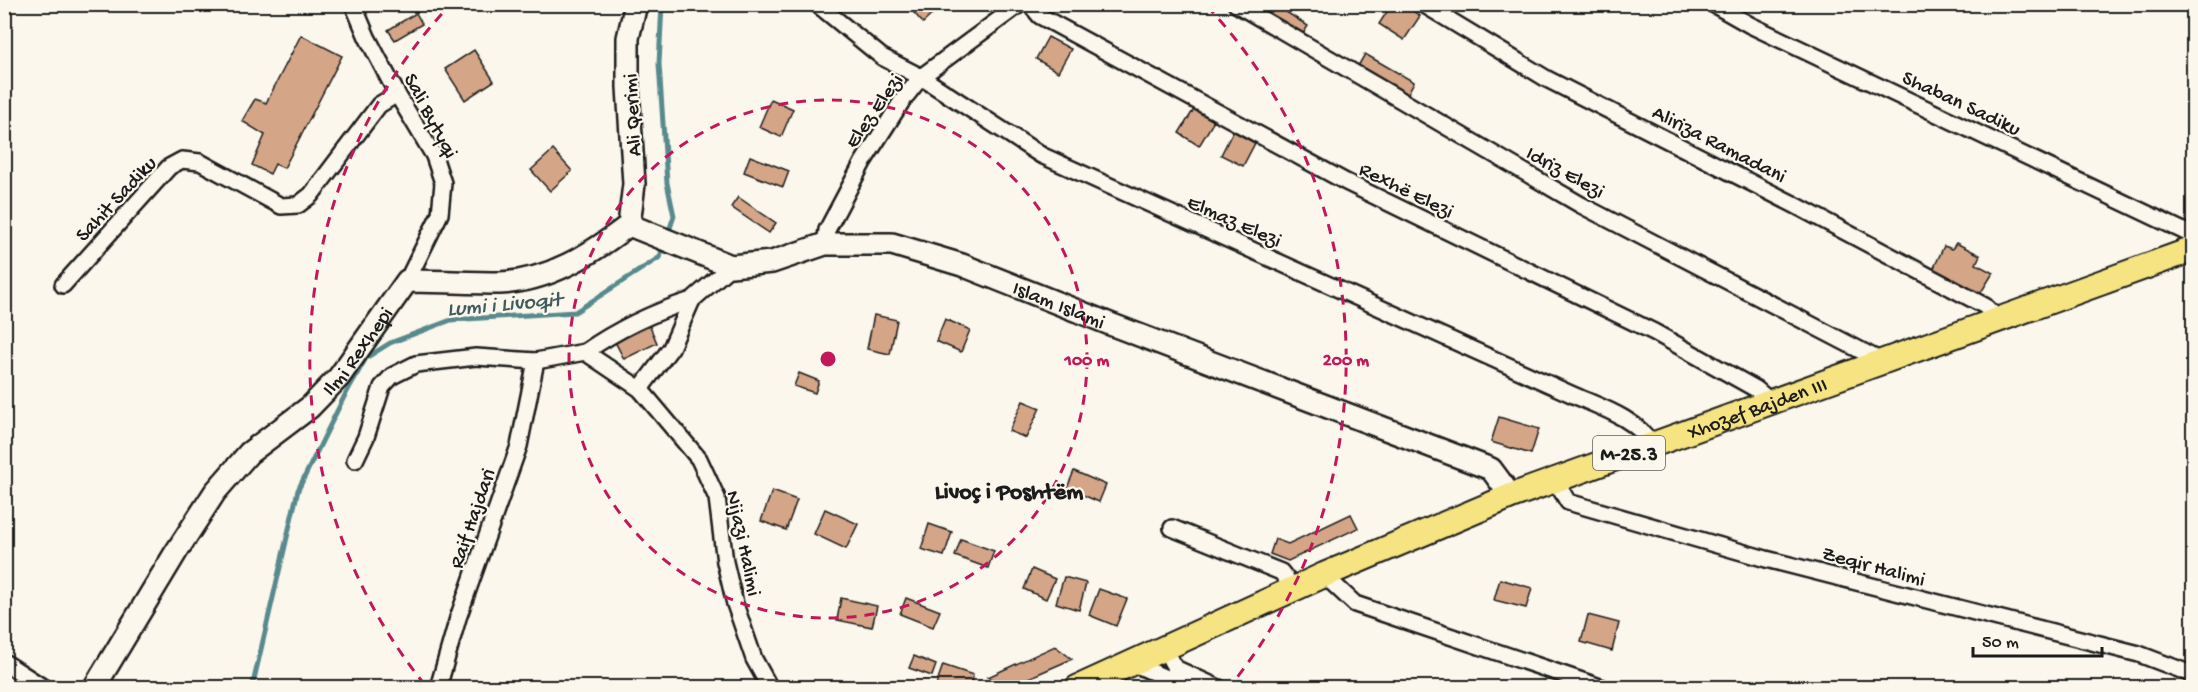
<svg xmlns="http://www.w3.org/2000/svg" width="2198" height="692" font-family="'Gochi Hand',sans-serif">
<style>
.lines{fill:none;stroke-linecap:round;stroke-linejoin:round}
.stream{stroke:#598a8d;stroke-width:5}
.building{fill:#d5a588;stroke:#1c1c1c;stroke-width:1.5}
.street-casing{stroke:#1c1c1c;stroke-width:20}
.secondary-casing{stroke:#1c1c1c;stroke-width:26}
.primary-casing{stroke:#1c1c1c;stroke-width:28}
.street{stroke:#fbf7ec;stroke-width:15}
.secondary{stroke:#fbf7ec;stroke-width:21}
.primary{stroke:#f6e381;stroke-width:24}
.ring{fill:none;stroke:#c2185b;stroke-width:3;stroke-dasharray:10 8}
.labels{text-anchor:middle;stroke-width:4.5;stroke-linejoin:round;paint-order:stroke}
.shield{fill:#fbf7ec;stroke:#5f5e5a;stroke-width:1.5}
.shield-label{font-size:20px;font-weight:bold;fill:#1c1c1c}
.street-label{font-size:21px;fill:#1c1c1c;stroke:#fbf7ec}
.water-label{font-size:22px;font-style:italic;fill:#405c5e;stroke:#fbf7ec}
.quarter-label{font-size:24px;font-weight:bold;fill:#1c1c1c;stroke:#fbf7ec}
.centre{fill:#c2185b;stroke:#fbf7ec;stroke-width:3}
.ring-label{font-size:18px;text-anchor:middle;font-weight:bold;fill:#c2185b;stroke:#fbf7ec;stroke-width:4.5;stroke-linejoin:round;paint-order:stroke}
</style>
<rect width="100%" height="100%" fill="#fbf7ec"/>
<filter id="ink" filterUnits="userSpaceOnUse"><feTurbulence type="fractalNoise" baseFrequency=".0167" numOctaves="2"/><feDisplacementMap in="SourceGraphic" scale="12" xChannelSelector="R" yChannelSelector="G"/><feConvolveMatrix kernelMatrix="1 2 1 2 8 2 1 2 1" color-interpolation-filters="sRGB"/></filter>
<g filter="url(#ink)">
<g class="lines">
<g class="stream">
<path d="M 662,4 L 659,64 L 667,183 L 674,216 L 668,234"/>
<path d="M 252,688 L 298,490 L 344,397 L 366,358 L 390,343 L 451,320 L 575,312 L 660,257 L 664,243"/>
</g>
</g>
<g class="building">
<path d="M 906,4 L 939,4 L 941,6 L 923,23 Z"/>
<path d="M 1257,4 L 1274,4 L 1308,26 L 1301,37 L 1255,7 Z"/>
<path d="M 1392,4 L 1402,4 L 1420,16 L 1404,40 L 1379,24 Z"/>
<path d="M 416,13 L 422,24 L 395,40 L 388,30 Z"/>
<path d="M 301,35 L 342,56 L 284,168 L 275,164 L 270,174 L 252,165 L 265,135 L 242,121 L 255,99 L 266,103 Z"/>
<path d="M 1048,37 L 1071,49 L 1058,72 L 1036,59 Z"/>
<path d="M 474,50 L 494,81 L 465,100 L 445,69 Z"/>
<path d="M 1365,54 L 1414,82 L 1407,95 L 1358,66 Z"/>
<path d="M 771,99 L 793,109 L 781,137 L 759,127 Z"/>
<path d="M 1194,109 L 1214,121 L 1199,146 L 1179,133 Z"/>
<path d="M 1233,131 L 1255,143 L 1243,166 L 1221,155 Z"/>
<path d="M 553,150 L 572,171 L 550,191 L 531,170 Z"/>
<path d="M 750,156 L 789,171 L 783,187 L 744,172 Z"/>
<path d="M 738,197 L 776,223 L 769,233 L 731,207 Z"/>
<path d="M 1956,243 L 1980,255 L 1976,264 L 1993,273 L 1977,299 L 1932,272 L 1944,246 L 1952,249 Z"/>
<path d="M 874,315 L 897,320 L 890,354 L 867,349 Z"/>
<path d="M 945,319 L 970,330 L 961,352 L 936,341 Z"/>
<path d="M 647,320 L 657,343 L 624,359 L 612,336 Z"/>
<path d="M 799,373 L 819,381 L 815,393 L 794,386 Z"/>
<path d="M 1023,401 L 1040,408 L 1026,438 L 1009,431 Z"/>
<path d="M 1499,417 L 1539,429 L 1531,454 L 1491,442 Z"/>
<path d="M 1074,471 L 1106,485 L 1099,502 L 1067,488 Z"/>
<path d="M 772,491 L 797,500 L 786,530 L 761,521 Z"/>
<path d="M 825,509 L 858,524 L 846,549 L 814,534 Z"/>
<path d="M 1351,514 L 1358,528 L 1288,561 L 1270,554 L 1275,539 L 1288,544 Z"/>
<path d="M 929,524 L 952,532 L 944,556 L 921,549 Z"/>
<path d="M 961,539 L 994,551 L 988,568 L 955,556 Z"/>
<path d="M 1032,569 L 1055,579 L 1046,599 L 1024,589 Z"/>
<path d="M 1064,577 L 1086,583 L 1079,610 L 1056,603 Z"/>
<path d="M 1500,579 L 1532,588 L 1526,608 L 1494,600 Z"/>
<path d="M 1099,589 L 1127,599 L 1116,626 L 1089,615 Z"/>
<path d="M 841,598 L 877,606 L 872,627 L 837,620 Z"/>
<path d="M 906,598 L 940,611 L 933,627 L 900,614 Z"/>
<path d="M 1588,615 L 1619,623 L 1612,651 L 1581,642 Z"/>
<path d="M 1055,646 L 1072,659 L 1008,687 L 988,677 Z"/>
<path d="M 914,656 L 936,665 L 932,676 L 909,668 Z"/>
<path d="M 943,665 L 973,675 L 969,688 L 944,688 L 936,685 Z"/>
</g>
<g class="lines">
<defs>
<g id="street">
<path d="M 353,4 L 367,37 L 397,94 L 434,156 L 443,183 L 440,214 L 407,281"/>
<path d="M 817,4 L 882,57 L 921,77 L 1041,155 L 1571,394 C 1597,406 1637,418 1651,444"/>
<path d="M 1030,4 L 1040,16 L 1346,182 L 1654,332 L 1756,389 L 1771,402"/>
<path d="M 1236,4 L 1581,205 L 1883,362"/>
<path d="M 1423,4 L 1547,79 L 1795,205 L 1985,306 L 1998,319"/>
<path d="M 1713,4 L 1750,25 L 2194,236"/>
<path d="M 825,244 L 827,230 L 863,162 L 902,101 L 921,77 L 1020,4"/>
<path d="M 63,285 L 169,167 L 182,160 L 200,162 L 281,206 L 298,205 L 311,195 L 379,105 L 397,94"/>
<path d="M 585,352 C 618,329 654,312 692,300"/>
<path d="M 640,389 L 671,348 L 692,300 L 731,266"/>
<path d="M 355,460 L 366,437 L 382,387 L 392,376 L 416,364 L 476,357 L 536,361 L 585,352 L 640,389 L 699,459 L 717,498 L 725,562 L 735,604 L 754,659 L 770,688"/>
<path d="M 1555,480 L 1568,502 L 1766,559 L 2139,654 L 2194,675"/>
<path d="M 1172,528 L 1281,572 L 1294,589"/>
<path d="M 1324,575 L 1355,604 L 1603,688"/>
<path d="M 1164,648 L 1175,668 L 1219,688"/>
<path d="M 4,662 L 44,688"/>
<path d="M 1132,663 L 1189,688"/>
<path d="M 438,688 L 458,618 L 519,446 L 536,361"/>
</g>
<g id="secondary">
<path id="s1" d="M 629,225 L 731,266 L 772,262 L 825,244 L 892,244 L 962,265 L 1110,324 L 1491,469 L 1511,496"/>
<path d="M 629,225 L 634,184 L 628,87 L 628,38 L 636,4"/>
<path id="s2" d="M 94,688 L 176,552 L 215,492 L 249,453 L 310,407 L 339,377 L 407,281 C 438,281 469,283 500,283 C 549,281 591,254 629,225"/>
</g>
<g id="primary">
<path id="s3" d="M 1077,688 L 1324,575 L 1511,496 L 2194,249"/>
</g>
</defs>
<use href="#street" class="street-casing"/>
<use href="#secondary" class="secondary-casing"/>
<use href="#primary" class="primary-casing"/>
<use href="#street" class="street"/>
<use href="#secondary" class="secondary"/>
<use href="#primary" class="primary"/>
</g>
</g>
<g class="ring">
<circle cx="828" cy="359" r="259"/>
<path d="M425 685A518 518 0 0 1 449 6M1207 6A518 518 0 0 1 1231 685"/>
</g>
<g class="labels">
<rect class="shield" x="1593" y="436" width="72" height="34" rx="4.5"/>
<g class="shield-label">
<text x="1629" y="460">M-25.3</text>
</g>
<g class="street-label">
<text transform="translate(1962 102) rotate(25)" y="7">Shaban Sadiku</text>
<text transform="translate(873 110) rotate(-55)" y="7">Elez Elezi</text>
<text transform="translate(432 115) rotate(62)" y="7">Sali Bytyqi</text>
<text transform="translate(631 115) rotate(-93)" y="7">Ali Qerimi</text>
<text transform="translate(1720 143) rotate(27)" y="7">Aliriza Ramadani</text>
<text transform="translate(1566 171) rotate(29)" y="7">Idriz Elezi</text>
<text transform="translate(1407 189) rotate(26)" y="7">Rexhë Elezi</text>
<text transform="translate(115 198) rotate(-47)" y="7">Sahit Sadiku</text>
<text transform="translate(1235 220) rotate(24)" y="7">Elmaz Elezi</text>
<text dy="7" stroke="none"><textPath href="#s1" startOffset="452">Islam Islami</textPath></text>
<text dy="7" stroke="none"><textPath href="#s2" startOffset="432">Ilmi Rexhepi</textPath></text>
<text dy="7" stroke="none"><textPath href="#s3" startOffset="736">Xhozef Bajden III</textPath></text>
<text transform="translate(471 518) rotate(-71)" y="7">Raif Hajdari</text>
<text transform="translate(745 543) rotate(78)" y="7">Nijazi Halimi</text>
<text transform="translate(1874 565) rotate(15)" y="7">Zeqir Halimi</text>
</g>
<g class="water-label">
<text transform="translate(504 302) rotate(-5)" y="8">Lumi i Livoqit</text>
</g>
<g class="quarter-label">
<text x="1009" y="498">Livoç i Poshtëm</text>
</g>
</g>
<circle cx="828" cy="359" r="9" class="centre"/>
<g class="ring-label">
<text x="1087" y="365">100 m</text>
<text x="1346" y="365">200 m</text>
</g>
<rect width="2198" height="692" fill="none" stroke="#fbf7ec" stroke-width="24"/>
<rect x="12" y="12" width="2174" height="668" fill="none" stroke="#1c1c1c" stroke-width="2" filter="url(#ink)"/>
<path d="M1973 647v9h129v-9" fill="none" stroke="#1c1c1c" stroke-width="3"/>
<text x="1982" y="647" font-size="18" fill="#1c1c1c" stroke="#fbf7ec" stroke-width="4.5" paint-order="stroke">50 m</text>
</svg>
